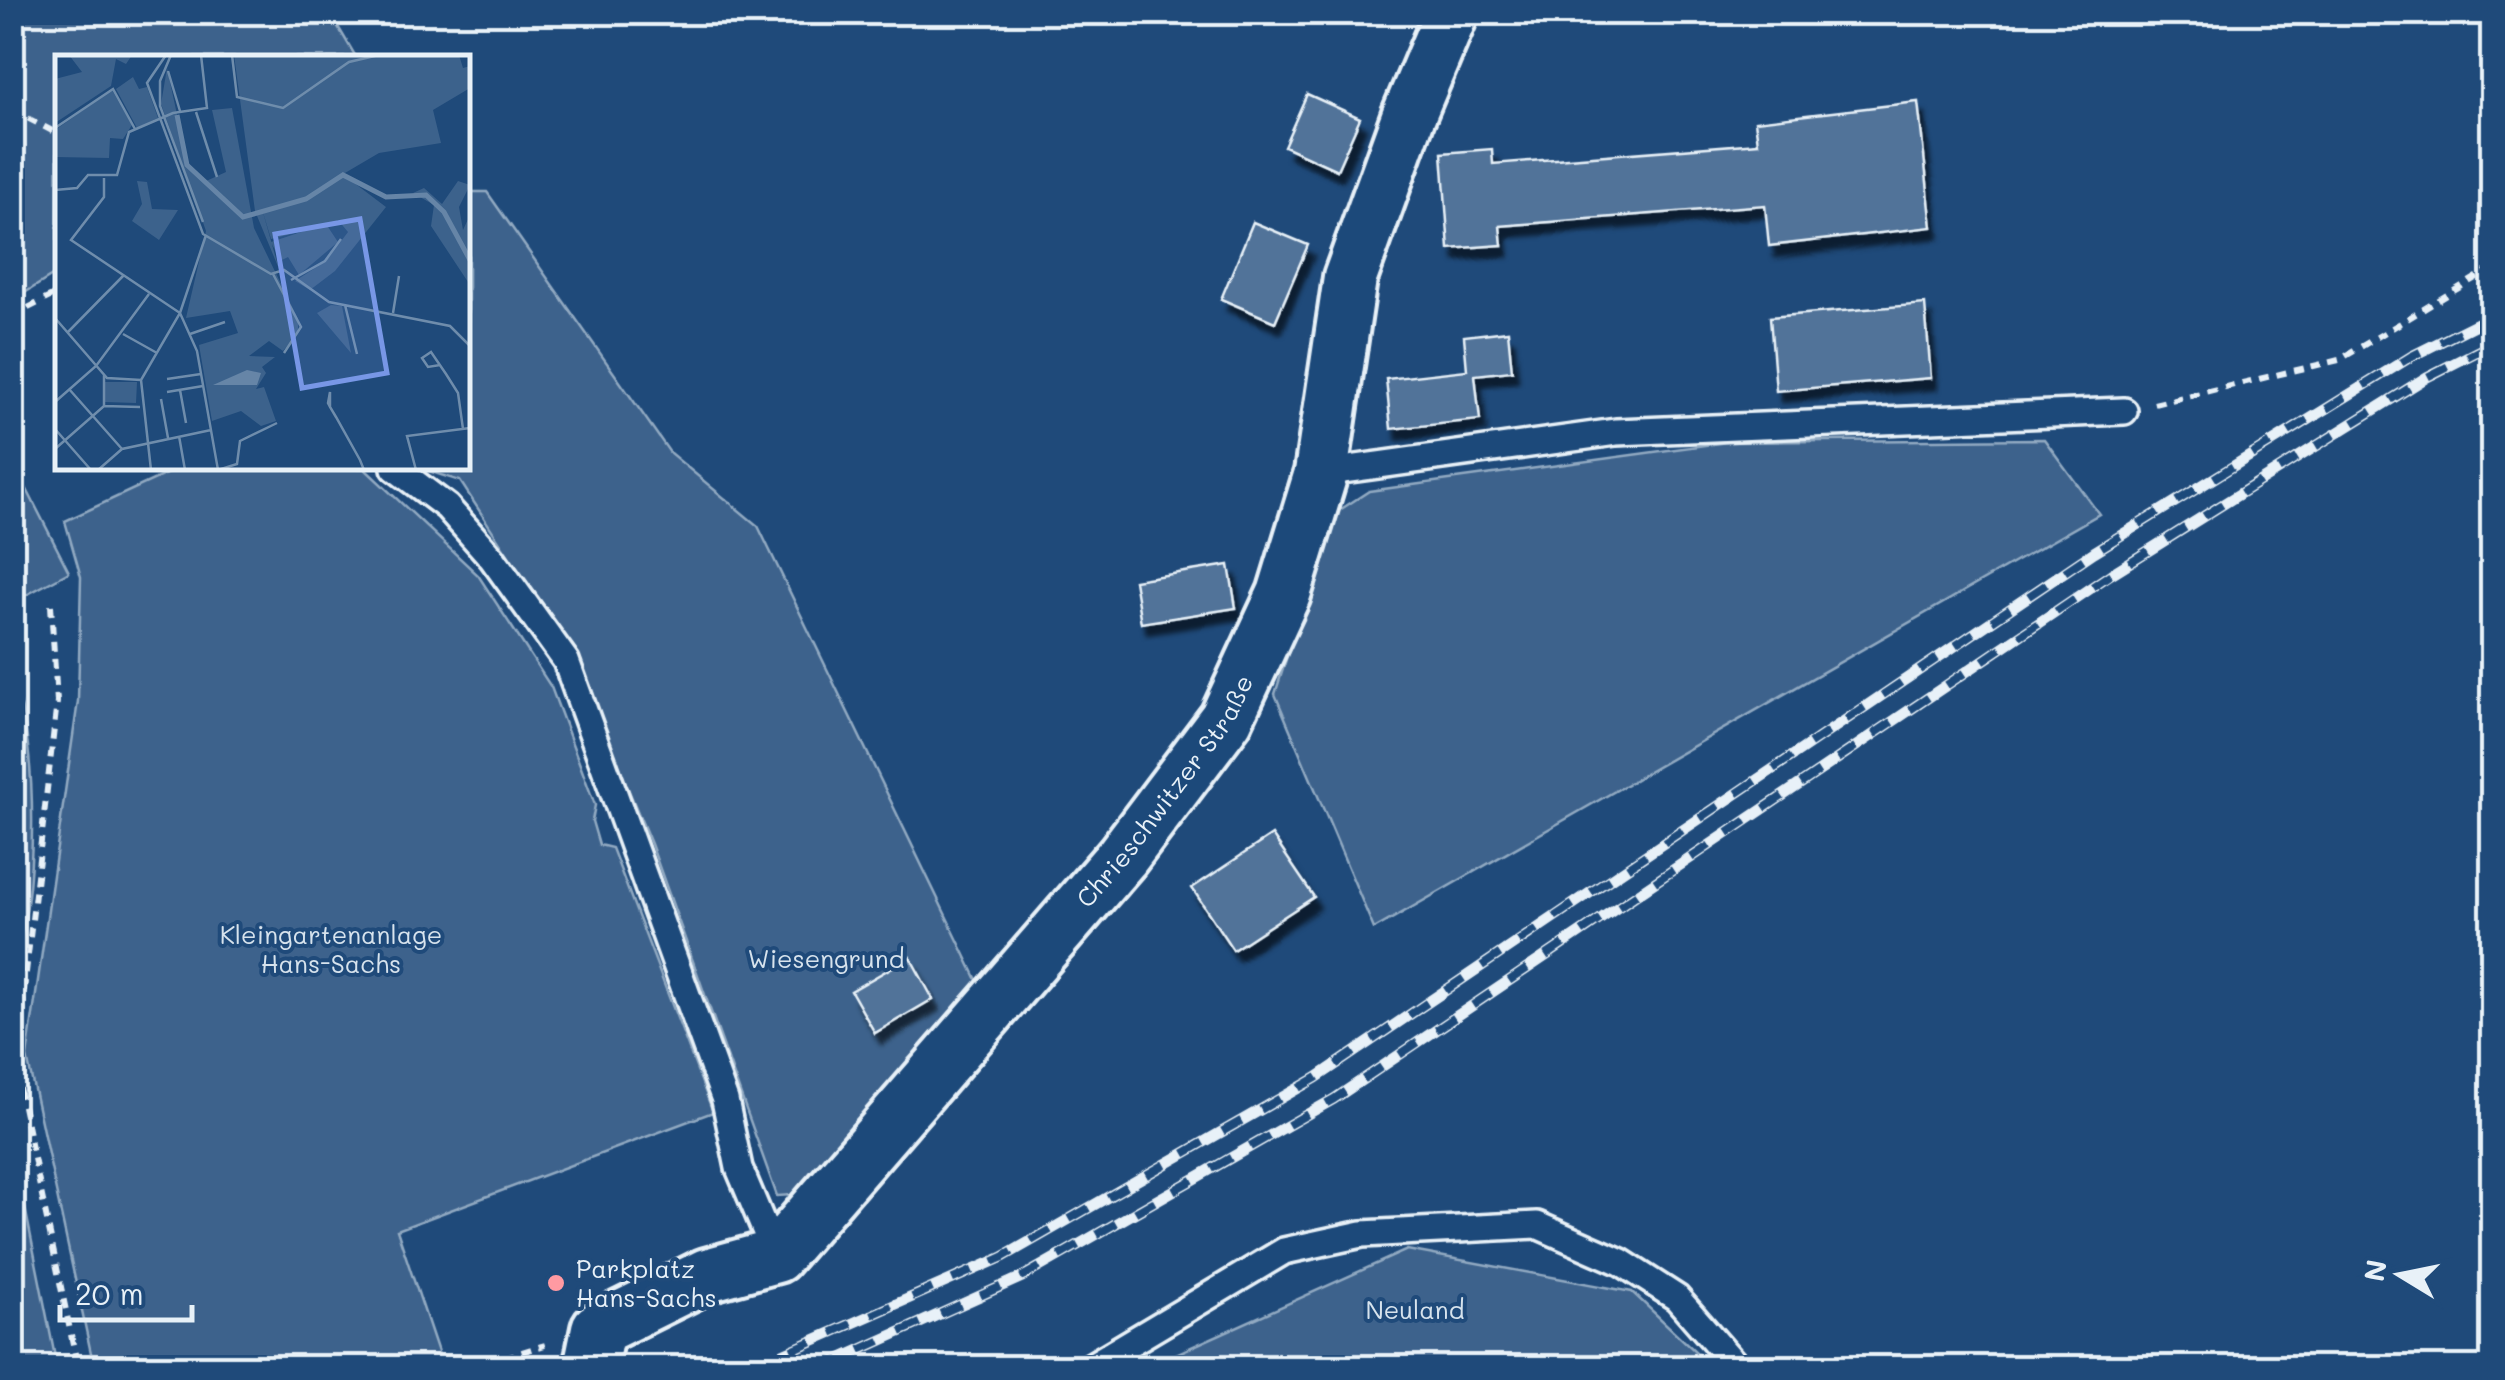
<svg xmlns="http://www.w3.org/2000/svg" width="2505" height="1380" font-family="Mali,sans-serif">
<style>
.green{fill:#3c628c;stroke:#92aac2;stroke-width:2.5}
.building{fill:#517399;stroke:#e8f1f8;stroke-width:2.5;filter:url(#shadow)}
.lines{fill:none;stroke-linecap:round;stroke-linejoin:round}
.service-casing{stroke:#e8f1f8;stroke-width:32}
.minor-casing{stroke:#e8f1f8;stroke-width:60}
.path{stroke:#e8f1f8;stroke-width:6;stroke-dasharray:10 8;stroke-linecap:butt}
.service{stroke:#1f4a7a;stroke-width:25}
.minor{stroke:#1f4a7a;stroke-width:52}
.rail-casing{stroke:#e8f1f8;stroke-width:11}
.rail{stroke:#1f4a7a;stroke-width:8;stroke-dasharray:22;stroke-linecap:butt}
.poi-dot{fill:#ff9aa2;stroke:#1f4a7a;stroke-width:4}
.labels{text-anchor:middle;stroke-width:8;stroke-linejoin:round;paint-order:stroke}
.street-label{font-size:25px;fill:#e8f1f8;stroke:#1f4a7a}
.park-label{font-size:25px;fill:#d7e3ed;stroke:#1f4a7a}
.poi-label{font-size:25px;fill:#e8f1f8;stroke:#1f4a7a;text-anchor:start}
.inset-river{fill:none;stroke:#6685a7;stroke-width:5}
.inset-road{fill:none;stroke:#6f8dac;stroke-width:2.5}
.view{fill:#7897e6;fill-opacity:0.15;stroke:#7897e6;stroke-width:5}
.inset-edge{fill:none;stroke:#e8f1f8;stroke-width:5}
</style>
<defs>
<filter id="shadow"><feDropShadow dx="6" dy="11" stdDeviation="2.5" flood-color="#0009"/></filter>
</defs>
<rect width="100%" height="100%" fill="#1f4a7a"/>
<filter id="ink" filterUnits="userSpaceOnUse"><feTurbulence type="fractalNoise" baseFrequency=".01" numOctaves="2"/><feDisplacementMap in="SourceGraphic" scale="20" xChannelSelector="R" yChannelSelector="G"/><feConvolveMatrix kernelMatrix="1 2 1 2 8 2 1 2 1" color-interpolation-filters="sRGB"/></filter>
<g filter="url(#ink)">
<g class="green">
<path d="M 13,12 L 330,13 L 356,57 L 58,58 L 57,273 L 13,300 Z"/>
<path d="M 468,192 L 487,192 L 670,453 L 758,526 L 979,984 L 793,1195 L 777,1196 L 651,844 L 571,651 L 460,481 L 419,468 L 468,468 Z"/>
<path d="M 2044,439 L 2099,514 L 1374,929 L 1275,694 L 1332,515 L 1369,491 L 1727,442 Z"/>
<path d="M 13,462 L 69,572 L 13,602 L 12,602 Z"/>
<path d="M 179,468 L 364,468 L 478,575 L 551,687 L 595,805 L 592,821 L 599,845 L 612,848 L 713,1112 L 397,1230 L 443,1367 L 94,1367 L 27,1057 L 78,701 L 81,577 L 65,521 Z"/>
<path d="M 13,681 C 39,741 38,904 13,964 Z"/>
<path d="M 12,1142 L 57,1367 L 13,1367 Z"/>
<path d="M 1407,1250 L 1632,1292 L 1712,1367 L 1147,1367 Z"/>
</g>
<g class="building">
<path d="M 1307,94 L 1360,118 L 1337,170 L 1284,146 Z"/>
<path d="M 1918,102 L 1932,227 L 1769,246 L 1765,205 L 1500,226 L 1502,245 L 1449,249 L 1442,153 L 1492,149 L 1493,164 L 1758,143 L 1755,121 Z"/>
<path d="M 1253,222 L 1308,245 L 1275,322 L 1221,299 Z"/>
<path d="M 1925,304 L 1931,378 L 1776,391 L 1770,317 Z"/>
<path d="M 1508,331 L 1512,371 L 1475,375 L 1480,420 L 1391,429 L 1386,379 L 1467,370 L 1464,336 Z"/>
<path d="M 1229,565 L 1236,608 L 1141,623 L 1134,580 Z"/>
<path d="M 1272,835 L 1314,897 L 1233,950 L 1192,888 Z"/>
<path d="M 910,957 L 933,999 L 875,1033 L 851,991 Z"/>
</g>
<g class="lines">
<defs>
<g id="service">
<path d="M 395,468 L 447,507 L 492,558 L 566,661 L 725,1100 L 739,1168 L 776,1256"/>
<path d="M 1321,473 L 1616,432 L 2124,411"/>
<path d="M 1088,1368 L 1284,1251 L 1362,1234 L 1537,1225 L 1621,1262 L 1677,1298 L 1738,1368"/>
</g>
<g id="minor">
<path id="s1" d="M 590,1368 L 598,1329 L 707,1275 L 776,1256 L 1122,857 L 1226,719 L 1284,594 L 1321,473 L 1350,278 L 1408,117 L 1452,12"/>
</g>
</defs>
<use href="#service" class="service-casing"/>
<use href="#minor" class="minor-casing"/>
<g class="path">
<path d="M 12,110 L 58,134"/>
<path d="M 12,316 L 58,293"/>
<path d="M 2154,404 L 2339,360 L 2492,268"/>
<path d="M 51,605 L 57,702 L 15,1068 L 78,1368"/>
<path d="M 470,1368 L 545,1345"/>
</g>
<use href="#service" class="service"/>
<use href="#minor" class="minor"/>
<defs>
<g id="rail">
<path d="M 751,1368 L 1003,1257 L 1316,1078 L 2094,552 L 2412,356 L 2492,316"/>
<path d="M 820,1368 L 1022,1277 L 1334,1099 L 2111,574 L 2427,377 L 2492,344"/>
</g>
</defs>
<use href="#rail" class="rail-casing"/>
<use href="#rail" class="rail"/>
</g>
</g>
<circle class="poi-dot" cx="556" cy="1283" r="10"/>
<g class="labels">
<g class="street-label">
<text dy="9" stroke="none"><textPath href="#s1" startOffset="840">Chrieschwitzer Straße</textPath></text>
</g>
<g class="park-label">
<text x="331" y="944">Kleingartenanlage<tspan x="331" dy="29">Hans-Sachs</tspan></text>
<text x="826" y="968">Wiesengrund</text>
<text x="1415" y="1319">Neuland</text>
</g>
<g class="poi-label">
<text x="576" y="1278">Parkplatz<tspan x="576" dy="29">Hans-Sachs</tspan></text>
</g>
</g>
<g transform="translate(55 55)">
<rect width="415" height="415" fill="#1f4a7a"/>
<path d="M 14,0 L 77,0 L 71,9 L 61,4 L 56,31 L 0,68 L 0,24 L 27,17 ZM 179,0 L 404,0 L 408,13 L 415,11 L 415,33 L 378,55 L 386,88 L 324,98 L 261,135 L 290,121 L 331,152 L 280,216 L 255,235 L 240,226 L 271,206 L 293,177 L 283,165 L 273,172 L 283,187 L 244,220 L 233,202 L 225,206 L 216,187 L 252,175 L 216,184 L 207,154 L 224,214 L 200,156 ZM 112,13 L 132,106 L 149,127 L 171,117 L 157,55 L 177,53 L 199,173 L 243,264 L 243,278 L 228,296 L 214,286 L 194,301 L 220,302 L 207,312 L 211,318 L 201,334 L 209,332 L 221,366 L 206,371 L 186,356 L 157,366 L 144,290 L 183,278 L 175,256 L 131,263 L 151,176 L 106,49 ZM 78,22 L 84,34 L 92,32 L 103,63 L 82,73 L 61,34 ZM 57,35 L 77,70 L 68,84 L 55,83 L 54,103 L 0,102 L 0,75 ZM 82,126 L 92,127 L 97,154 L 123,155 L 104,185 L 77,166 L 87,149 ZM 403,126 L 415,130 L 404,152 L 408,175 L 415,160 L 415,230 L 376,171 L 379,150 L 358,138 L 369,133 L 387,149 ZM 276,250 L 287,251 L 296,298 L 262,258 ZM 50,327 L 82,327 L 81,348 L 50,347 Z" fill="#3c628c"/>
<path d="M 192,315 L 206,318 L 202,330 L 158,330 Z" fill="#6685a7"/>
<path class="inset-river" d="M 122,60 L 132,110 L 188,162 L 251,144 L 288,120 L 331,142 L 371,140 L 389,157 L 415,205"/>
<path class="inset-road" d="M 111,0 L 92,28 L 148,179 L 216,219 L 229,215 L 274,247 L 395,271 L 415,291M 116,0 L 105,26 L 105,51 L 148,167M 177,0 L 182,42 L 228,53 L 294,7 L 324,0M 113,16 L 125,56M 141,57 L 162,122M 0,73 L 58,34 L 80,74M 49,123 L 49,142 L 16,185 L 125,258 L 142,296 L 163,415 L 182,409 L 185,386 L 222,368M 0,135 L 22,133 L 33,120 L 62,120 L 74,77 L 118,58 L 152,53 L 146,0M 218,219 L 246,272 L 229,298M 236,225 L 270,206 L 286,184M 290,250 L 302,299M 338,258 L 344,221M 0,263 L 52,323 L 86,325M 13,277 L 69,220M 68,279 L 102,298M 135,279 L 170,267M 385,310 L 373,312 L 367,303 L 376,297 L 391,319 L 403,338 L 408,374M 112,324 L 146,319M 14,334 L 67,394M 125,335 L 131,368M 112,337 L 148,331M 106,344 L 113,383M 0,347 L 41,311 L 94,239M 49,351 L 49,320M 275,352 L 275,337 L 273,348 L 275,352 L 281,362 L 305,405 L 309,415M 0,374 L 36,415M 124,381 L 130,415M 0,394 L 49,351 L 85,352M 43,415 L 67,394 L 156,375M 96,415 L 86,325 L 125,258 L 151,180M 361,415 L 352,381 L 415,373"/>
<path class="view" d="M 305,164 L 332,318 L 247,333 L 220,179 Z"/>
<rect width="415" height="415" class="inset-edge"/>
</g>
<rect width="2505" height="1380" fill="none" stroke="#1f4a7a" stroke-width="50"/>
<rect x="25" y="25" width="2455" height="1330" fill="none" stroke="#e8f1f8" stroke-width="4" filter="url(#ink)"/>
<g transform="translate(2400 1275) rotate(280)" stroke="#1f4a7a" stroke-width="8" paint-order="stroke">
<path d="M0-8L18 38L0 25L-18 38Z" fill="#e8f1f8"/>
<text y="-15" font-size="28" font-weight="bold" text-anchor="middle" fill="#e8f1f8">N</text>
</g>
<path d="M60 1305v15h132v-15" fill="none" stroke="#e8f1f8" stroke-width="5"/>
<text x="75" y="1305" font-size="30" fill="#e8f1f8" stroke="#1f4a7a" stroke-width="8" paint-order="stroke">20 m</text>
</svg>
